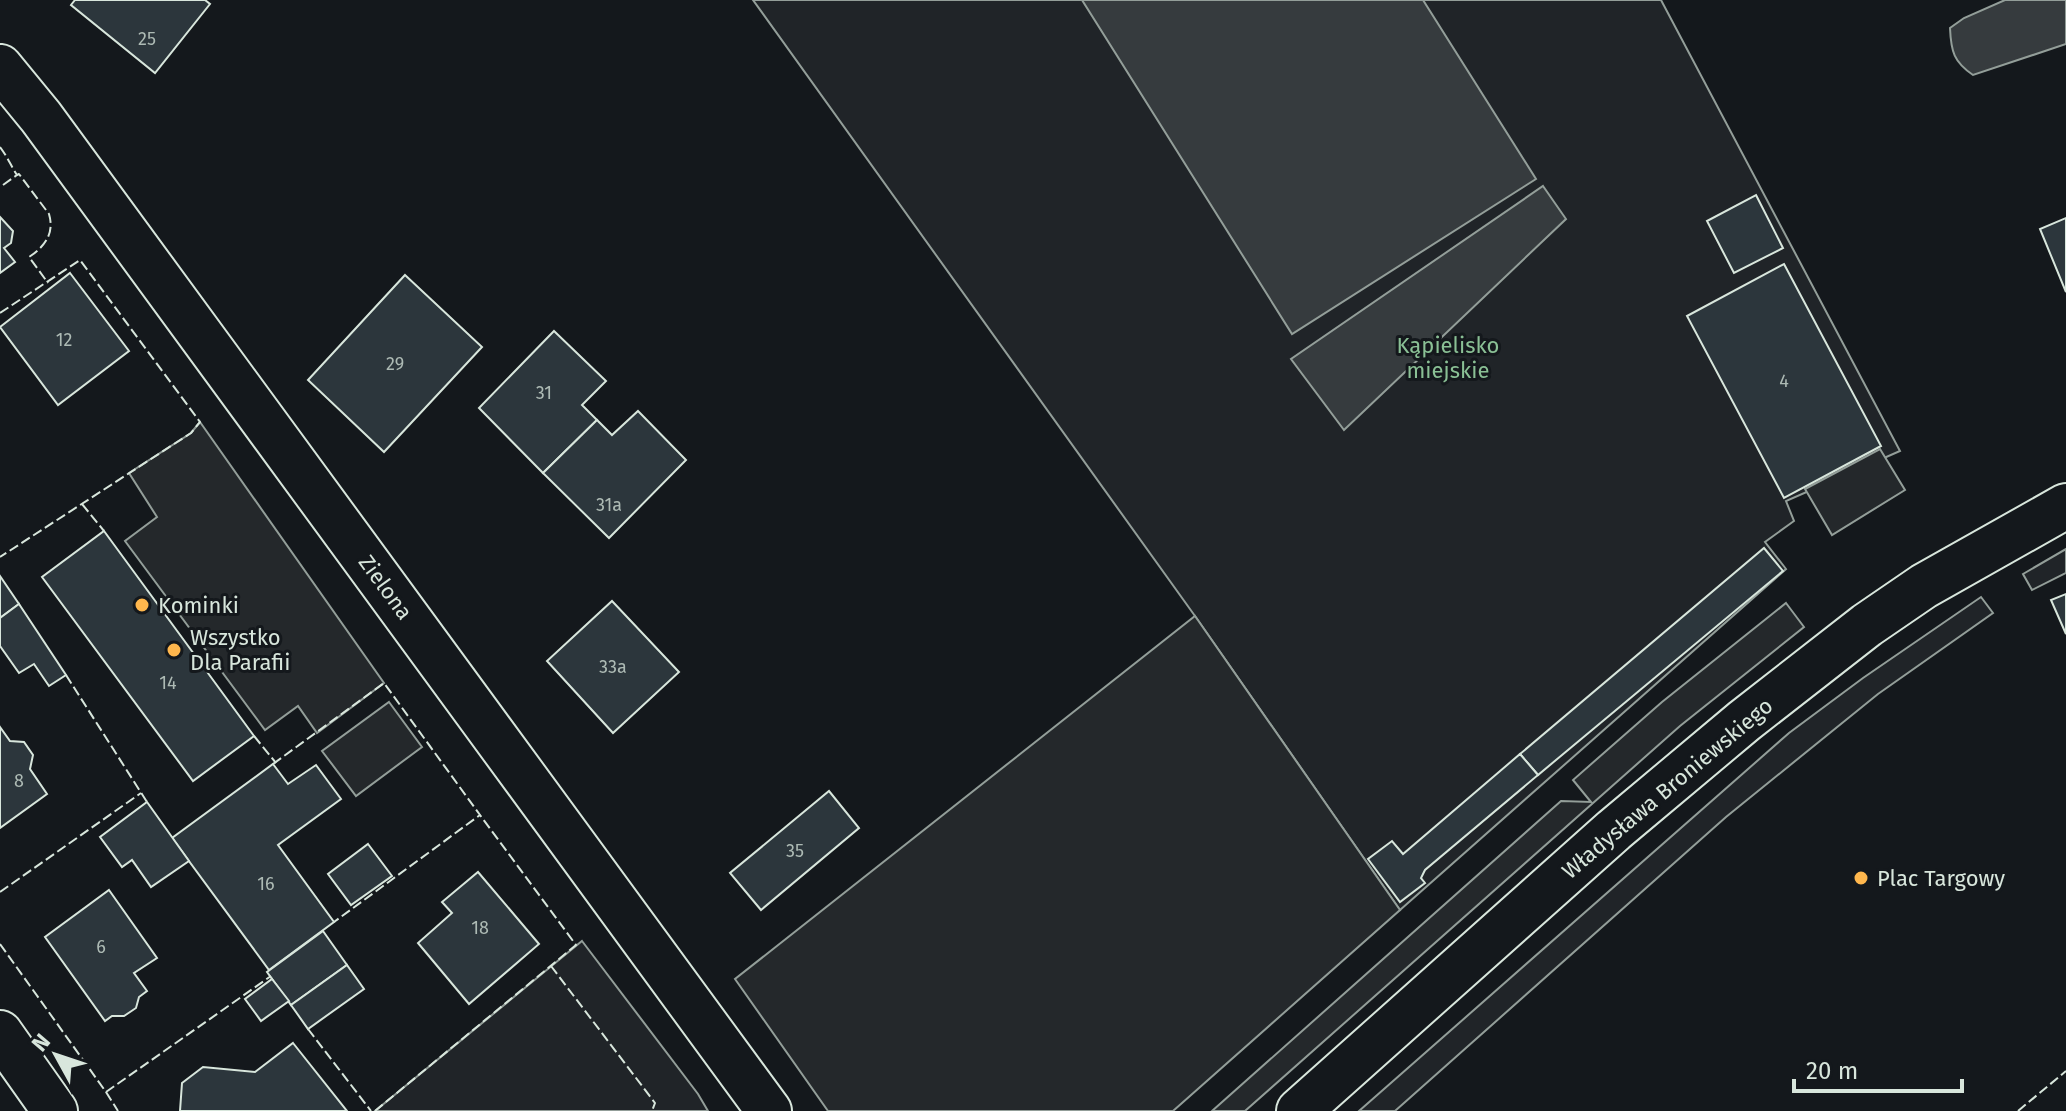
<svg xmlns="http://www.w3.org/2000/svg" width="2066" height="1111" font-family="'Fira Sans',sans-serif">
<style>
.green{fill:#202428;stroke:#939e99;stroke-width:2}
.parking{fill:#24282b;stroke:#939e99;stroke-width:2}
.water{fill:#363b3e;stroke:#939e99;stroke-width:2}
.building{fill:#2c363c;stroke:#d8e6dc;stroke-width:2}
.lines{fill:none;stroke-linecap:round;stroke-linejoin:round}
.street-casing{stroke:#d8e6dc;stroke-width:48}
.street{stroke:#14181c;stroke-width:44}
.fence{stroke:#d8e6dc;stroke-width:2;stroke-dasharray:10 4;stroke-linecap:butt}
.poi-dot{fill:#ffb74d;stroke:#14181c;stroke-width:3}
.labels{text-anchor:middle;stroke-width:6;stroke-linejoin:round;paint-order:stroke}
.number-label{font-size:18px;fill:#adbab4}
.park-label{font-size:22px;fill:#8ac095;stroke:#14181c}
.street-label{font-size:22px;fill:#d8e6dc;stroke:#14181c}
.poi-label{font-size:22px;fill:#d8e6dc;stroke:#14181c;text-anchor:start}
</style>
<rect width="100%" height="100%" fill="#14181c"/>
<g class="green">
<path d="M 753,0 L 1661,0 L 1900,451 L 1786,501 L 1794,521 L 1765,542 L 1786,569 L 1400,910 L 1195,616 Z"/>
<path d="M 2066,549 L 2066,573 L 2032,590 L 2023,574 Z"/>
<path d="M 1981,597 L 1993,613 L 1878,694 L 1726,817 L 1395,1111 L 1359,1111 L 1789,733 L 1863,678 Z"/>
<path d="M 582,941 L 698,1094 L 708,1111 L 375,1111 Z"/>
</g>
<g class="parking">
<path d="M 200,422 L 384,683 L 317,733 L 298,706 L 265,730 L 125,541 L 157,517 L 129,473 L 191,433 Z"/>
<path d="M 1880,449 L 1905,490 L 1832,535 L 1805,489 Z"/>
<path d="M 1786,603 L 1804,627 L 1680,726 L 1245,1111 L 1212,1111 L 1561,801 L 1591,802 L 1573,780 L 1662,702 Z"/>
<path d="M 1195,616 L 1400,910 L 1173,1111 L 828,1111 L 735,979 Z"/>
<path d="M 389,702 L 422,747 L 356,796 L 322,751 Z"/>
</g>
<g class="water">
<path d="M 1082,0 L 1423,0 L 1536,179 L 1292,334 Z"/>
<path d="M 2005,0 L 2066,0 L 2066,44 L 1973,75 C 1954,62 1951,52 1950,28 L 1964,18 Z"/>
<path d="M 1543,186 L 1566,219 L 1344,430 L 1291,359 Z"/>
</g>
<g class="building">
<path d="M 75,0 L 205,0 L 210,4 L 155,73 L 71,5 Z"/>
<path d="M 1756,195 L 1783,248 L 1734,273 L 1707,221 Z"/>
<path d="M 0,217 L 13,231 L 11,243 L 4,248 L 15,262 L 0,273 Z"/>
<path d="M 2066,218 L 2066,292 L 2040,229 Z"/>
<path d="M 1784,264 L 1881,446 L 1784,498 L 1687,316 Z"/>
<path d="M 70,273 L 129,351 L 58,405 L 0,327 Z"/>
<path d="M 405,275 L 482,347 L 384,452 L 308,380 Z"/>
<path d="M 554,331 L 606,381 L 582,405 L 597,420 L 543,473 L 479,408 Z"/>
<path d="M 638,411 L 686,460 L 609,538 L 543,473 L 597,420 L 612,435 Z"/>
<path d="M 104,531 L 254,736 L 193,781 L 42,577 Z"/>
<path d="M 1764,548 L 1783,571 L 1538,775 L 1520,754 Z"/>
<path d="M 0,576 L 19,604 L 0,618 Z"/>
<path d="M 2066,594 L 2066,634 L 2051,600 Z"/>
<path d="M 612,601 L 679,672 L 613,733 L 547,661 Z"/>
<path d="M 19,604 L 66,675 L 49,686 L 34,664 L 19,673 L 0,646 L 0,618 Z"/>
<path d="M 0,727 L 10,741 L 24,742 L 33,755 L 30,769 L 47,794 L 0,828 Z"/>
<path d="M 1520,754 L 1538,775 L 1425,870 L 1421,878 L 1425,883 L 1400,902 L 1368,859 L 1392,841 L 1403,854 Z"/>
<path d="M 273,764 L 288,784 L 316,765 L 341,799 L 278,845 L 334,922 L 269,970 L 172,838 Z"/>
<path d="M 829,791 L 859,828 L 761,910 L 730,873 Z"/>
<path d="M 147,802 L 189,861 L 151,887 L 132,860 L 122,867 L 100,837 Z"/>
<path d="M 368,844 L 392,876 L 351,905 L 328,874 Z"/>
<path d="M 478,872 L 539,944 L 469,1004 L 418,943 L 452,913 L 442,902 Z"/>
<path d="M 109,890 L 157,958 L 134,973 L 147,991 L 139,997 L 136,1008 L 124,1016 L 112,1016 L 105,1021 L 45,937 Z"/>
<path d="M 323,931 L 347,965 L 291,1005 L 267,972 Z"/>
<path d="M 347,965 L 364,989 L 308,1029 L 291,1005 Z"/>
<path d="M 272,979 L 289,1001 L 261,1021 L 245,999 Z"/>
<path d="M 293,1043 L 347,1111 L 180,1111 L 182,1083 L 203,1067 L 255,1072 Z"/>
</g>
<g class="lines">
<defs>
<g id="street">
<path d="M 0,67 L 41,117 L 769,1111"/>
<path d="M 0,1033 L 55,1111"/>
<path d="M 1299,1111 L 1614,830 L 1744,721 L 1867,625 L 1924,586 L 2066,506"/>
</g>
</defs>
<use href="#street" class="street-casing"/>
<use href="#street" class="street"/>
<g class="fence">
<path d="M 0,147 C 7,156 11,166 17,175 L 19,174 L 49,214 C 55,234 44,247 29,257 L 48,283"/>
<path d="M 3,185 L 17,175"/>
<path d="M 0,313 L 80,260 L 200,422 L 191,433 L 0,557"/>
<path d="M 82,504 L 104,531"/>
<path d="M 66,675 L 147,802"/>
<path d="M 254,736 L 276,763"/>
<path d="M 273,764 L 384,683 L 480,815 L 334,922"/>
<path d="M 0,892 L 141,793"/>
<path d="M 0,944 L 106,1092 L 271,976"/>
<path d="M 551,966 L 655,1103 L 652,1111"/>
<path d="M 308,1029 L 371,1111"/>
<path d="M 106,1092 L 118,1111"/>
<path d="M 375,1111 L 576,945 L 480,815"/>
<path d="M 2018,1111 L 2066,1071"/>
</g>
</g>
<g class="poi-dot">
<circle cx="142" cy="605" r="8"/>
<circle cx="174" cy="650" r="8"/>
<circle cx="1861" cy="878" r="8"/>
</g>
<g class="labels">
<g class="number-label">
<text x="147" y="45">25</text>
<text x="64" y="346">12</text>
<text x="395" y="370">29</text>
<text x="1784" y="387">4</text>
<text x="544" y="399">31</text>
<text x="609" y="511">31a</text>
<text x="613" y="673">33a</text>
<text x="168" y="689">14</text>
<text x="19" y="787">8</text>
<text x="795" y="857">35</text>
<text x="266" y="890">16</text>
<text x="480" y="934">18</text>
<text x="101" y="953">6</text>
</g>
<g class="park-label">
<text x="1448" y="353">Kąpielisko<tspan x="1448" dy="25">miejskie</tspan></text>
</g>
<g class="street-label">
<text transform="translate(386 587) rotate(54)" y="8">Zielona</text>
<text transform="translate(1667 788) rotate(-40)" y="8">Władysława Broniewskiego</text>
</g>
<g class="poi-label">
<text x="158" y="613">Kominki</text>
<text x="190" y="645">Wszystko<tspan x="190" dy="25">Dla Parafii</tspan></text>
<text x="1877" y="886">Plac Targowy</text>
</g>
</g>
<g transform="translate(56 1055) rotate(310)" stroke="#14181c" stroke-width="6" paint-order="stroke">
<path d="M0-6L14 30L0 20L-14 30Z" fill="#d8e6dc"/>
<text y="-12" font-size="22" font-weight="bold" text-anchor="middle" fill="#d8e6dc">N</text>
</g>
<path d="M1794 1079v12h168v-12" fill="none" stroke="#d8e6dc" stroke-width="4"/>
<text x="1806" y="1079" font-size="24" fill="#d8e6dc" stroke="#14181c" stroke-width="6" paint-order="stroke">20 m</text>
</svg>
